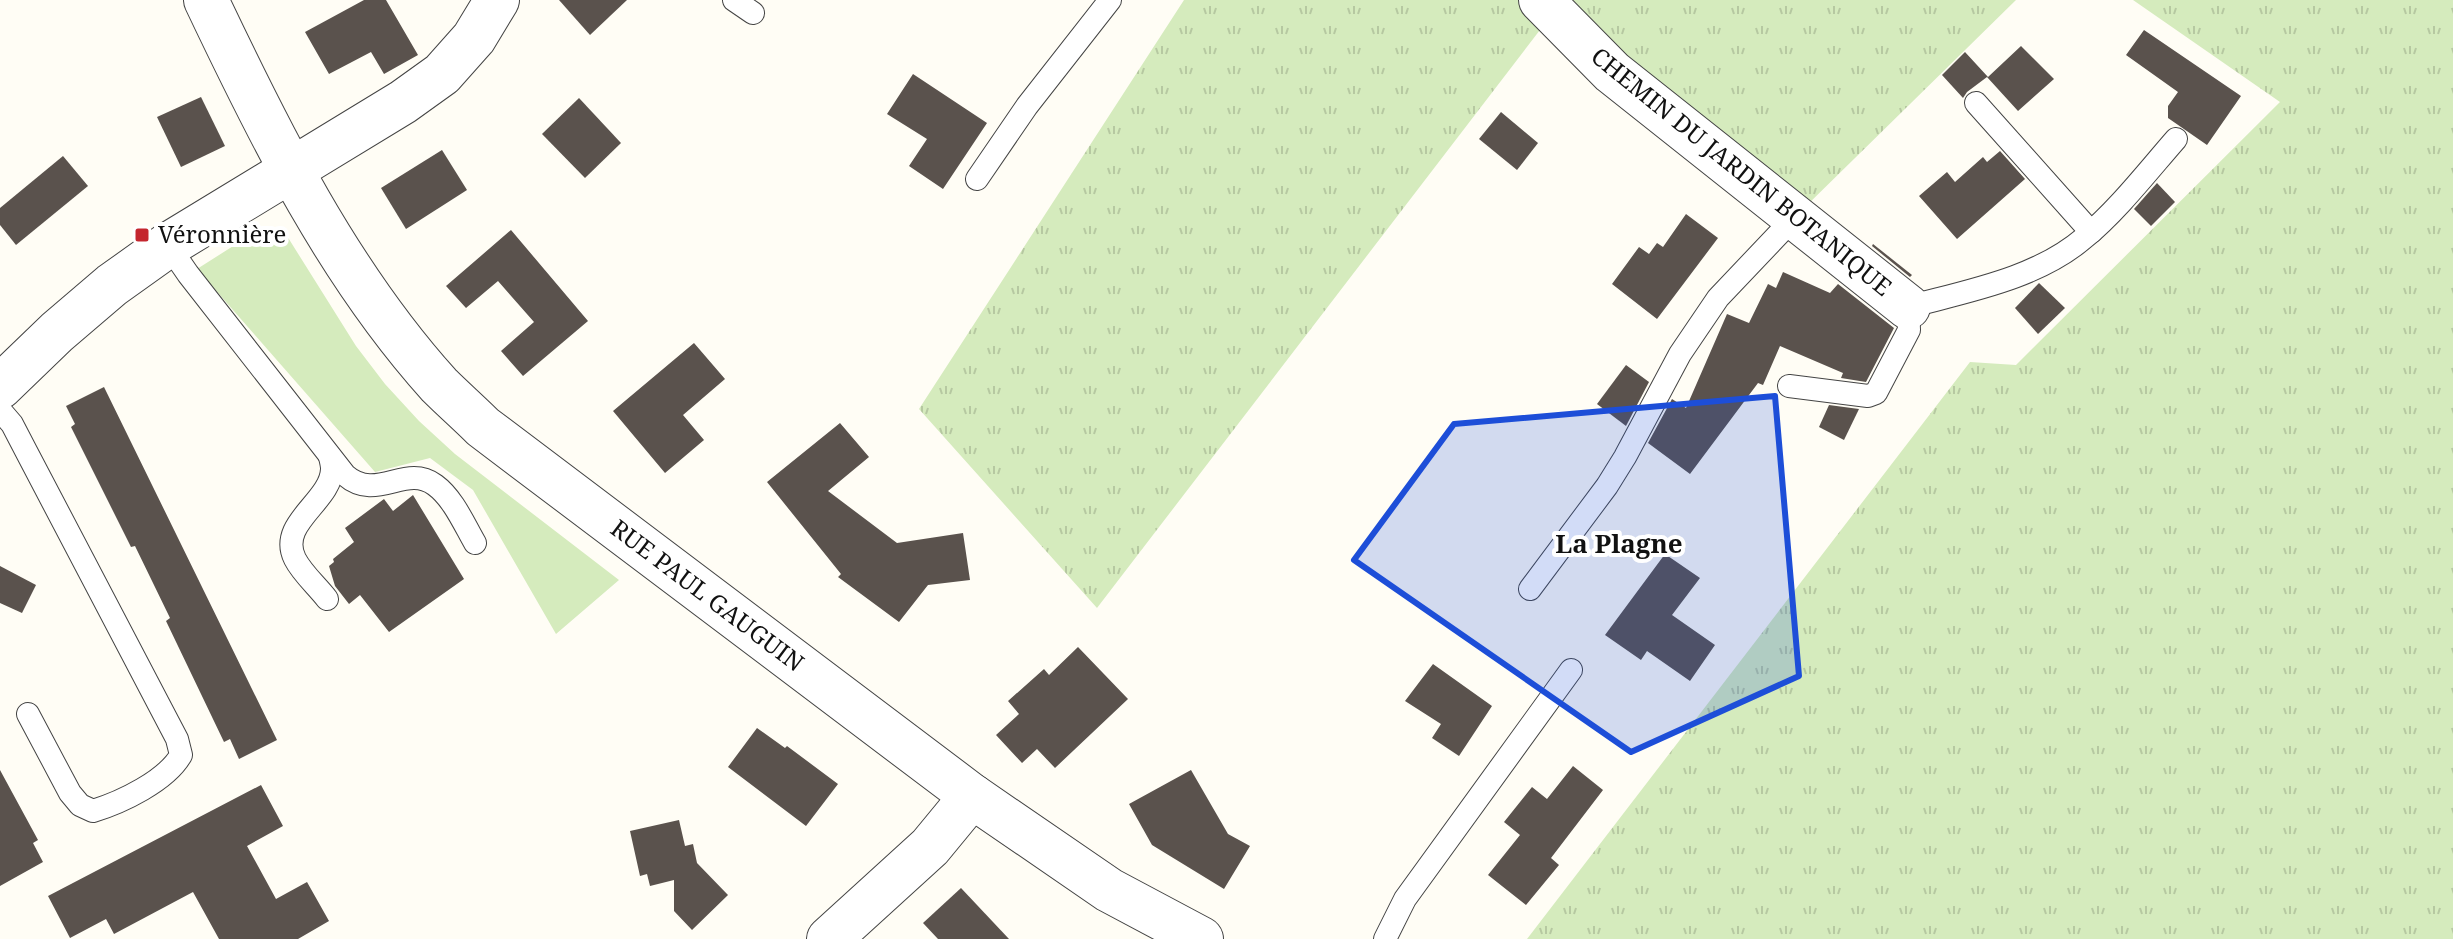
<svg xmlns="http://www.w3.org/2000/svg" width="2453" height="939" font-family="'Noto Serif',serif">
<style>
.grass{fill:url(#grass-tufts)}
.park{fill:#d5ebbd}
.building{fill:#5a524d}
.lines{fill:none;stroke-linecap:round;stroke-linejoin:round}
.service-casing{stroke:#444;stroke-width:24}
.minor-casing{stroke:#444;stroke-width:46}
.tertiary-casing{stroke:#444;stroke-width:46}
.service{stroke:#fff;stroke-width:22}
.minor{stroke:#fff;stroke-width:44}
.tertiary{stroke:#fff;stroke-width:44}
.marked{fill:#1d4ed8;fill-opacity:0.2;stroke:#1d4ed8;stroke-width:6;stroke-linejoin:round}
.poi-dot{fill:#c4262e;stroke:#fff;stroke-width:3}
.labels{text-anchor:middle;stroke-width:8;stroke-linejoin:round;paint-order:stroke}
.street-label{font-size:24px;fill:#111;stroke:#fff}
.poi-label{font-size:24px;fill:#111;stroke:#fff;text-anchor:start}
.neighbourhood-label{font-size:26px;font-weight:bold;fill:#111;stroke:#fff}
</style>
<defs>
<pattern id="grass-tufts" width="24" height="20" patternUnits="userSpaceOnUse" patternTransform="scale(2)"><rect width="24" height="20" fill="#d5ebbd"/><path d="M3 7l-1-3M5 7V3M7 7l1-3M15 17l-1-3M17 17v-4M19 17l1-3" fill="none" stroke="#b6c8a1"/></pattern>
</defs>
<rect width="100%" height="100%" fill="#fffdf5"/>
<g class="grass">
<path d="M 1184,0 L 2016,0 L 1801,211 L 1543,26 L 1097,608 L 919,409 Z"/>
<path d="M 2133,0 L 2453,0 L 2453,939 L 1527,939 L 1970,362 L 2016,365 L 2280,102 Z"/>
</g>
<path class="park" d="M 260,229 L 287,236 L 356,346 L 385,384 L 419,421 L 455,454 L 619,580 L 556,634 L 473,490 L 430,458 L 375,472 L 197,269 Z"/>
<g class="building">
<path d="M 364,0 L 386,0 L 418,55 L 384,74 L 371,52 L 329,74 L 305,32 Z"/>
<path d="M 559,0 L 627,0 L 590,35 Z"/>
<path d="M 2144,30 L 2241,96 L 2207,145 L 2168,118 L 2168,106 L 2178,92 L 2126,55 Z"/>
<path d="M 2021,46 L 2054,79 L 2018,111 L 1987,77 L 1967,92 L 1963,98 L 1942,75 L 1965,52 L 1988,77 Z"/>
<path d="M 913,74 L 987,123 L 943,189 L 909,166 L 927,139 L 887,114 Z"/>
<path d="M 201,97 L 225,146 L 181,167 L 157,117 Z"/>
<path d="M 579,98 L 621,143 L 585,178 L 542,134 Z"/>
<path d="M 1501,112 L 1538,143 L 1517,170 L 1479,139 Z"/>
<path d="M 442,150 L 467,190 L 406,229 L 381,188 Z"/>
<path d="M 2000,151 L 2025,179 L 1957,239 L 1919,196 L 1947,172 L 1955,182 L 1983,157 L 1987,162 Z"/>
<path d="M 63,156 L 88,186 L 16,245 L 0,225 L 0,208 Z"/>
<path d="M 2157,183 L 2175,202 L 2151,226 L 2134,209 Z"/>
<path d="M 1686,214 L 1718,238 L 1657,319 L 1612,284 L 1639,247 L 1649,254 L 1657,243 L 1663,247 Z"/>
<path d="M 511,230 L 588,321 L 523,376 L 501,351 L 534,322 L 498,281 L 466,308 L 446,286 Z"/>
<path d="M 1873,244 L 1912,275 L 1910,277 L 1872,246 Z"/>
<path d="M 1783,272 L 1830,293 L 1838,284 L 1894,328 L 1866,382 L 1841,378 L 1843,373 L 1780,346 L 1763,385 L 1758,383 L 1690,474 L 1648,443 L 1672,399 L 1686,408 L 1727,314 L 1749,323 L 1768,284 L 1776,288 Z"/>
<path d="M 2039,283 L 2065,308 L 2038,334 L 2015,308 Z"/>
<path d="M 694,343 L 725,379 L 683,415 L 704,440 L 665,473 L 613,411 Z"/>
<path d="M 1626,365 L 1649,382 L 1626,426 L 1597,404 Z"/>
<path d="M 104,387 L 277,740 L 239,759 L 230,739 L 224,742 L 166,621 L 170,618 L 135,546 L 131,547 L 71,427 L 75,424 L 66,406 Z"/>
<path d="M 1829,405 L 1859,409 L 1844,440 L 1819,427 Z"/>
<path d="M 840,423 L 869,457 L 828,491 L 897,543 L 963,533 L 970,580 L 928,585 L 899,622 L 838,577 L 841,574 L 767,482 Z"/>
<path d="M 413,495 L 464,579 L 389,632 L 360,595 L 349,604 L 335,586 L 329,566 L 334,562 L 333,559 L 354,542 L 345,528 L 384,499 L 393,511 Z"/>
<path d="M 1665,554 L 1700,578 L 1672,615 L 1715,645 L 1690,681 L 1647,651 L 1641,660 L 1605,635 Z"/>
<path d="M 0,566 L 36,585 L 22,613 L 0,603 Z"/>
<path d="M 1078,647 L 1128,699 L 1055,768 L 1037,749 L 1022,763 L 996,735 L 1019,714 L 1008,701 L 1044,669 L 1049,675 Z"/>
<path d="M 1433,664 L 1492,706 L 1459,756 L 1432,738 L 1441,724 L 1405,701 Z"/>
<path d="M 757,728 L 785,748 L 787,746 L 838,784 L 806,826 L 728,767 Z"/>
<path d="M 1573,766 L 1603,790 L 1551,858 L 1559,865 L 1526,905 L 1488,875 L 1520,835 L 1504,822 L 1532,787 L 1547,799 Z"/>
<path d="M 0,770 L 38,840 L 33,843 L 43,862 L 0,886 Z"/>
<path d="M 1191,770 L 1228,834 L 1250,846 L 1224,889 L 1152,845 L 1129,804 Z"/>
<path d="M 261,785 L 283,826 L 247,846 L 276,899 L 307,882 L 329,921 L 298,939 L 219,939 L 193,892 L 114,934 L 106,919 L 70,938 L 48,896 Z"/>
<path d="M 679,820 L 685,846 L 693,844 L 697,863 L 728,895 L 692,930 L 674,911 L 674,880 L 650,886 L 647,874 L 640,876 L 630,831 Z"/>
<path d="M 961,888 L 1009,939 L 938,939 L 923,923 Z"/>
</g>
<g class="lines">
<defs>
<g id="service">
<path d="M 734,0 L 753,13"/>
<path d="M 1976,103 L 2091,232"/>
<path d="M 977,179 L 1027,106 L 1110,0"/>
<path d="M 168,245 L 188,274 L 345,475 C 377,503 405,463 435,485 C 453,498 464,524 475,543"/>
<path d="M 1789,386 L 1868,396 L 1876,393 L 1909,330 L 1908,307 C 1967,291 2036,279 2084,238 C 2117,211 2148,171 2176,139"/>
<path d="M 0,410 L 12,424 L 25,449 L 177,739 L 181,755 C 166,781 122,802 93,811 L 80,805 L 70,793 L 28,714"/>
<path d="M 1530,589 L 1607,486 L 1625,457 L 1680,354 L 1718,298 L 1794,218"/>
<path d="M 327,599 C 317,586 302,573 295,559 C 277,523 331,502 332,469 C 332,465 331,461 330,457"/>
<path d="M 1385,939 L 1405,899 L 1571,670"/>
</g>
<g id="minor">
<path d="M 206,0 C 270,135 338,273 439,385 C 453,399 469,413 483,427 L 972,796 L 1109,890 L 1201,939"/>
<path d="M 1541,0 L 1612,72 L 1908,307"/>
<path d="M 829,939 L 930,847 L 972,796"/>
</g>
<path id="tertiary" d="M 0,387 L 57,332 L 112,285 L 168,245 L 403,102 L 442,74 L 474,38 L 497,0"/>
</defs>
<use href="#service" class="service-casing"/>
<use href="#minor" class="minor-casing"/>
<use href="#tertiary" class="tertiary-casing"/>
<use href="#service" class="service"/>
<use href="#minor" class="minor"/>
<use href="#tertiary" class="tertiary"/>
</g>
<path class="marked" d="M 1775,396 L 1799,676 L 1631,752 L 1354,560 L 1454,424 Z"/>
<rect class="poi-dot" x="134" y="227" width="16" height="16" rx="4"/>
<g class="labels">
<g class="street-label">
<text transform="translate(1741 172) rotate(39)" y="8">CHEMIN DU JARDIN BOTANIQUE</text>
<text transform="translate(707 596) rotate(37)" y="8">RUE PAUL GAUGUIN</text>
</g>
<g class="poi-label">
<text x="158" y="243">Véronnière</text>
</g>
<g class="neighbourhood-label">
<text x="1619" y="553">La Plagne</text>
</g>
</g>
</svg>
